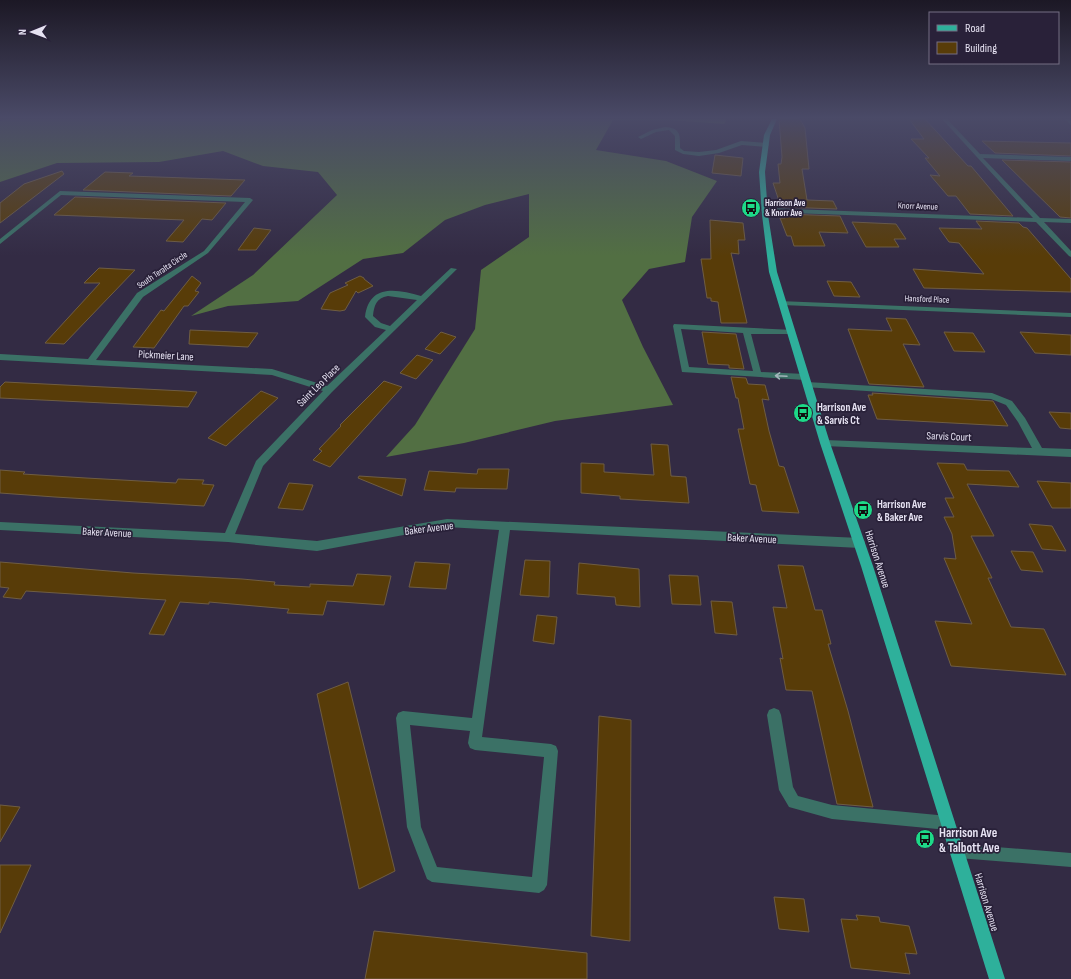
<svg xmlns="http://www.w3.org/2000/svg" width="1071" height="979" font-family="'Sofia Sans Condensed',sans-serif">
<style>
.forest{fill:#526f43}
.building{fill:#583c08;stroke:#6f5d43}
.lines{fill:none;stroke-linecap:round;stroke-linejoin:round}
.minor{fill:#3b7166;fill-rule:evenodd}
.major{fill:#2eb09b;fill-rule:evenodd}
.oneway{stroke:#a2b5ba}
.labels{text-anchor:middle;stroke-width:3.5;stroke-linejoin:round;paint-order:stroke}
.far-poi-label{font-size:9px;font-weight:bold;fill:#e6e2f2;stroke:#292139;text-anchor:start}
.far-street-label{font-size:9px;fill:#e6e2f2;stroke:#292139}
.street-label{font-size:11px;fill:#e6e2f2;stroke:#292139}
.poi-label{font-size:11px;font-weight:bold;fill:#e6e2f2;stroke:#292139;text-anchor:start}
.near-poi-label{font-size:13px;font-weight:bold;fill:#e6e2f2;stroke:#292139;text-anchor:start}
</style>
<rect width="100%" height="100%" fill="#332b44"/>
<path class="forest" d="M 6,119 L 727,119 L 724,124 L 669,120 L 613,120 L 596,150 L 666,161 L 717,181 L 692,217 L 685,262 L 649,269 L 622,300 L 643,347 L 673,405 L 555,421 L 464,443 L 386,457 L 415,425 L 475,329 L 481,270 L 529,237 L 529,194 L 485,205 L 445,220 L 403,253 L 363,259 L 298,301 L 228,306 L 191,316 L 253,275 L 337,195 L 318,172 L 263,166 L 223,151 L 159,162 L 57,163 L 0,182 L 0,121 Z"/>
<g class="building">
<path d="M 779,119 L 800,119 L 805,128 L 809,169 L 802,169 L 807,200 L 833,201 L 837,209 L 781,207 L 773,183 L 780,183 L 778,164 L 781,164 L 782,157 Z"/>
<path d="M 909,119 L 925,119 L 968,166 L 971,166 L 1013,216 L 970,214 L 956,196 L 948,196 L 930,175 L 940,176 L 925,158 L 929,158 L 911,139 L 924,139 Z"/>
<path d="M 982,141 L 1071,143 L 1071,156 L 995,153 Z"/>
<path d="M 715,155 L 743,158 L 741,176 L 712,173 Z"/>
<path d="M 1002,160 L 1071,162 L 1071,218 L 1060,217 Z"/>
<path d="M 62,171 L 64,174 L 0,223 L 0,203 L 24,184 Z"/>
<path d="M 105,172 L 133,173 L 129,176 L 245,180 L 231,196 L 83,190 Z"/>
<path d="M 75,197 L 226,203 L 212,220 L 202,219 L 183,242 L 166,241 L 184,220 L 54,215 Z"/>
<path d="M 784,214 L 840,216 L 848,233 L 819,232 L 825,246 L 794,246 L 791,236 L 787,236 L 780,218 L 785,218 Z"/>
<path d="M 710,220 L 743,223 L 745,240 L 738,240 L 739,254 L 731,253 L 747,323 L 721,323 L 718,302 L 711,301 L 711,298 L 707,298 L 701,259 L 711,259 Z"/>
<path d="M 976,221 L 1019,223 L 1023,227 L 1027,228 L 1071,279 L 1071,292 L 924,288 L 913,269 L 984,274 L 959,243 L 949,242 L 939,228 L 982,229 Z"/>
<path d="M 852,222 L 896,224 L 906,239 L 894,239 L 899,247 L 866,247 Z"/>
<path d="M 254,228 L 271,230 L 256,250 L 238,250 Z"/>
<path d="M 99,268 L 135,270 L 64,344 L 45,343 L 100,283 L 84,283 Z"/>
<path d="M 192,276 L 201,283 L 195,291 L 199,292 L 188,306 L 184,306 L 154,348 L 133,347 L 161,310 L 164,311 Z"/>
<path d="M 360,276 L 364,278 L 364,279 L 373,286 L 358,293 L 356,291 L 345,310 L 340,311 L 321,309 L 330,293 L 348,285 L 345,283 Z"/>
<path d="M 827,281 L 851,282 L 860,297 L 834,296 Z"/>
<path d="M 886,318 L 906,319 L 920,345 L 903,344 L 924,387 L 869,384 L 848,329 L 892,331 Z"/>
<path d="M 190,330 L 258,333 L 248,347 L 189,344 Z"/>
<path d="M 441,332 L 456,337 L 440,354 L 425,349 Z"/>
<path d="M 702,332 L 736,334 L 744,369 L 729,368 L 729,365 L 708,364 Z"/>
<path d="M 944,332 L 973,333 L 985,352 L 954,351 Z"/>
<path d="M 1020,332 L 1071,335 L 1071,355 L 1035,353 Z"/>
<path d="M 417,355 L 433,360 L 416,379 L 400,373 Z"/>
<path d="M 731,377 L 746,378 L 748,384 L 765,385 L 769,400 L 762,399 L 769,431 L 779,466 L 784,467 L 799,513 L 762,511 L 756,485 L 750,484 L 738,429 L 744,429 L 738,398 L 736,398 Z"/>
<path d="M 384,381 L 402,387 L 330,467 L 313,460 L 322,451 L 319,449 L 341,426 L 340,425 Z"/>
<path d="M 5,382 L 184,391 L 197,392 L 188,407 L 0,398 L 0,387 Z"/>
<path d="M 261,391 L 278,398 L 226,446 L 208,438 Z"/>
<path d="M 872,393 L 993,401 L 1008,426 L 877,419 L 868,395 L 873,395 Z"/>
<path d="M 1049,412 L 1071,413 L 1071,429 L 1060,428 Z"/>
<path d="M 651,444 L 668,445 L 671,476 L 686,477 L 689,503 L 620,499 L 620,496 L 581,493 L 581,463 L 604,464 L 604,472 L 654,475 Z"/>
<path d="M 937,463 L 964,464 L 967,470 L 1009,471 L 1019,487 L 967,484 L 994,536 L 971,536 L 992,578 L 988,578 L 1011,627 L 1044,629 L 1066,675 L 951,666 L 935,621 L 972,624 L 944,558 L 956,559 L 952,534 L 944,517 L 954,517 L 945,498 L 954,498 Z"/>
<path d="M 478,469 L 509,469 L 507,489 L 456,488 L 455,492 L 424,490 L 429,471 L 477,474 Z"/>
<path d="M 0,470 L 25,472 L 23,474 L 86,478 L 176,483 L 178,479 L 204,480 L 202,484 L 214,485 L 204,506 L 55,497 L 0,493 Z"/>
<path d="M 359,476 L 406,479 L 402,496 L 358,478 Z"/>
<path d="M 1037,481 L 1071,483 L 1071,508 L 1052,508 Z"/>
<path d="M 289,483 L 313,485 L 303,510 L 278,508 Z"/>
<path d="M 1029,524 L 1052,526 L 1066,551 L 1042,549 Z"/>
<path d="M 1011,551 L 1033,552 L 1043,572 L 1021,570 Z"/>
<path d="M 525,560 L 550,561 L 549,597 L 520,595 Z"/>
<path d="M 0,562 L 133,573 L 242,579 L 275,582 L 274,585 L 310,587 L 310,584 L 353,586 L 357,574 L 391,576 L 384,605 L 327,601 L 323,615 L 287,613 L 289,609 L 209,602 L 209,604 L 180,602 L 164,635 L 149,634 L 166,600 L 26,591 L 21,599 L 3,597 L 9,588 L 0,587 Z"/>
<path d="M 415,562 L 450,564 L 446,589 L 409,587 Z"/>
<path d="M 579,563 L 639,569 L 640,607 L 616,605 L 615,597 L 577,594 Z"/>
<path d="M 778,565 L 803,566 L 815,610 L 822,610 L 831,644 L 828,644 L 848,711 L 873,807 L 837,804 L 812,691 L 786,690 L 780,658 L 783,659 L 773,607 L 787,608 Z"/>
<path d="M 669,575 L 698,576 L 701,605 L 672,604 Z"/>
<path d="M 711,601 L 732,602 L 737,635 L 715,633 Z"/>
<path d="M 537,615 L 557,617 L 554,644 L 533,641 Z"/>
<path d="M 348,682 L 395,871 L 359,889 L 317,694 Z"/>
<path d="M 599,716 L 631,720 L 630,941 L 591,936 Z"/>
<path d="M 0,805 L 20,807 L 0,842 Z"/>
<path d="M 0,865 L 31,865 L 0,933 Z"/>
<path d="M 774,897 L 804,899 L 809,932 L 779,929 Z"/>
<path d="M 856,915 L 879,917 L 880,922 L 909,926 L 917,954 L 905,953 L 910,974 L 851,968 L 841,919 L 858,920 Z"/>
<path d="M 374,931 L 587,953 L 587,979 L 365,979 Z"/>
</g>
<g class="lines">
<g class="minor">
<path d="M 942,119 L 947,119 L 980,154 L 1071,157 L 1071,161 L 983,158 L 1040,218 L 1071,219 L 1071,223 L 1044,222 L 1071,251 L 1071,257 L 1069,256 L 1036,222 L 764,212 L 761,210 L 764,208 L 1033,218 Z"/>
<path d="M 1065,119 L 1070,119 L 1071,125 Z"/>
<path d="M 665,127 C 681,128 680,135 680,148 L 684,151 L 699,152 L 716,150 L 741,141 L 766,143 L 769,145 L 766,147 L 742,145 L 719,153 L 699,156 L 683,154 L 675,150 L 675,136 L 669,130 L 656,132 L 641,139 L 638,137 L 652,130 Z"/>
<path d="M 60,191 L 250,198 L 253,200 L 208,253 L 143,297 L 96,360 L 272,369 L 327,386 L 386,330 L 375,327 L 365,317 C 369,284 396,289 421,296 L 451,268 L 457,269 L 332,392 L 263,466 L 235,534 L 317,541 L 447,519 L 860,538 L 864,540 L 865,543 L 864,546 L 860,548 L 510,530 L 482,737 L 551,744 L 556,746 L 558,751 L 547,885 L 544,890 L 539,893 L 432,882 L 427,879 L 407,827 L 396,718 L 398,713 L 403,711 L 472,718 L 499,530 L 447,527 L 317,551 L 228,542 L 0,530 L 0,522 L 225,533 L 256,461 L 323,391 L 272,375 L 0,360 L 0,354 L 88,359 L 137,293 L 204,251 L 245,202 L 61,195 L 0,244 L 0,239 ZM 388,296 L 417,300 L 390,326 L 381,323 L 373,316 C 374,306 376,298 388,296 ZM 410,725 L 470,731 L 468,743 L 470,748 L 475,750 L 544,757 L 532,877 L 437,867 L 421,827 Z"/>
<path d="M 779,301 L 1071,313 L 1071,317 L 782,305 L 779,305 Z"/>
<path d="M 674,324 L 794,330 L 795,332 L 791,334 L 751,334 L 761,372 L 805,374 L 809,377 L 805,380 L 682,372 L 673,326 ZM 681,329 L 743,333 L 753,371 L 689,367 Z"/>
<path d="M 807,382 L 992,393 L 1012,401 L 1025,418 L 1042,448 L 1071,449 L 1071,457 L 825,446 L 820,443 L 825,440 L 1032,448 L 1018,422 L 1006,405 L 991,399 L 804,387 L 803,385 L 804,383 Z"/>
<path d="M 774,708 L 779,710 L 781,715 L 793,787 L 798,796 L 832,805 L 948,816 L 953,818 L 955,823 L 953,828 L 948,830 L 832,819 L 789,807 L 779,790 L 767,715 L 769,710 Z"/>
<path d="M 958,844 L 1071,853 L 1071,867 L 958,858 L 953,856 L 951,851 L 953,846 Z"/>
</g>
<path class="major" d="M 772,119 L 777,119 L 770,135 L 765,172 L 768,215 L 777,272 L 830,443 L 873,566 L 1005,979 L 989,979 L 861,566 L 820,443 L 769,272 L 762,215 L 759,172 L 764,135 Z"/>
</g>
<defs><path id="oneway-shaft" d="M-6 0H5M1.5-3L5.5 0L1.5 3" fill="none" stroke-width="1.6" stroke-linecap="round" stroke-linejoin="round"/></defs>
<use class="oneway" href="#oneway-shaft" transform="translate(781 376) rotate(-177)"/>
<linearGradient id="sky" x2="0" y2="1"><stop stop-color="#1c1825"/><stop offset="0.46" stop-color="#4a4a67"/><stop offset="1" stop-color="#4a4a67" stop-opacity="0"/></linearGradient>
<rect width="1071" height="256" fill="url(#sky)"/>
<defs>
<symbol id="bus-disc" viewBox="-11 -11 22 22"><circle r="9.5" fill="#1dd988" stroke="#292139"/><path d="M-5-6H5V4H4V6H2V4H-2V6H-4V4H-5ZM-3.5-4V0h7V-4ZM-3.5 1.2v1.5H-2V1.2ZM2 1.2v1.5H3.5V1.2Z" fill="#111"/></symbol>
</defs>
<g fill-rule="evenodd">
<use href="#bus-disc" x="740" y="197" width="22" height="22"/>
<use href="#bus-disc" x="792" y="402" width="22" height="22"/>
<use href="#bus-disc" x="852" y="499" width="22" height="22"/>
<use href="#bus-disc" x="914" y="828" width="22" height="22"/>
</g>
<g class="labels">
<g class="far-poi-label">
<text x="765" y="206">Harrison Ave<tspan x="765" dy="10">&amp; Knorr Ave</tspan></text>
</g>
<g class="far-street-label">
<text transform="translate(918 206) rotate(2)" y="3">Knorr Avenue</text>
<text transform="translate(162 270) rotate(-34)" y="3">South Teralta Circle</text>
<text transform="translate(927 299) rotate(2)" y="3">Hansford Place</text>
</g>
<g class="street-label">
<text transform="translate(166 355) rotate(3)" y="4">Pickmeier Lane</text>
<text transform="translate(318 385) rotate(-45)" y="4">Saint Leo Place</text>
<text transform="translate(949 436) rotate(2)" y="4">Sarvis Court</text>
<text transform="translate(429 528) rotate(-7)" y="4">Baker Avenue</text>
<text transform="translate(107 532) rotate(3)" y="4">Baker Avenue</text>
<text transform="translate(752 538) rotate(3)" y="4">Baker Avenue</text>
<text transform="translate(878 559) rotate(72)" y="4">Harrison Avenue</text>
<text transform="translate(987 902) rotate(73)" y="4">Harrison Avenue</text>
</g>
<g class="poi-label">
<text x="817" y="411">Harrison Ave<tspan x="817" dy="13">&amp; Sarvis Ct</tspan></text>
<text x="877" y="508">Harrison Ave<tspan x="877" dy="13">&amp; Baker Ave</tspan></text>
</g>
<g class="near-poi-label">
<text x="939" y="837">Harrison Ave<tspan x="939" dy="15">&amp; Talbott Ave</tspan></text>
</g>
</g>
<rect x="929" y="12" width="130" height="52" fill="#292139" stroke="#756e83"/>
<rect x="937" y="25" width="20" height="6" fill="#2eb09b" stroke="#756e83"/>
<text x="965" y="32" font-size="12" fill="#e6e2f2">Road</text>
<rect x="937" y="42" width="20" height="12" fill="#583c08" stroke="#756e83"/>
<text x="965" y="52" font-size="12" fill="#e6e2f2">Building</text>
<g transform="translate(32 32) rotate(269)" stroke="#292139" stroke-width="3" paint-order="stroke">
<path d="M0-3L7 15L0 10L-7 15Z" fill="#e6e2f2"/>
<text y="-6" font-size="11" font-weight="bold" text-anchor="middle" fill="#e6e2f2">N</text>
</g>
</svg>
